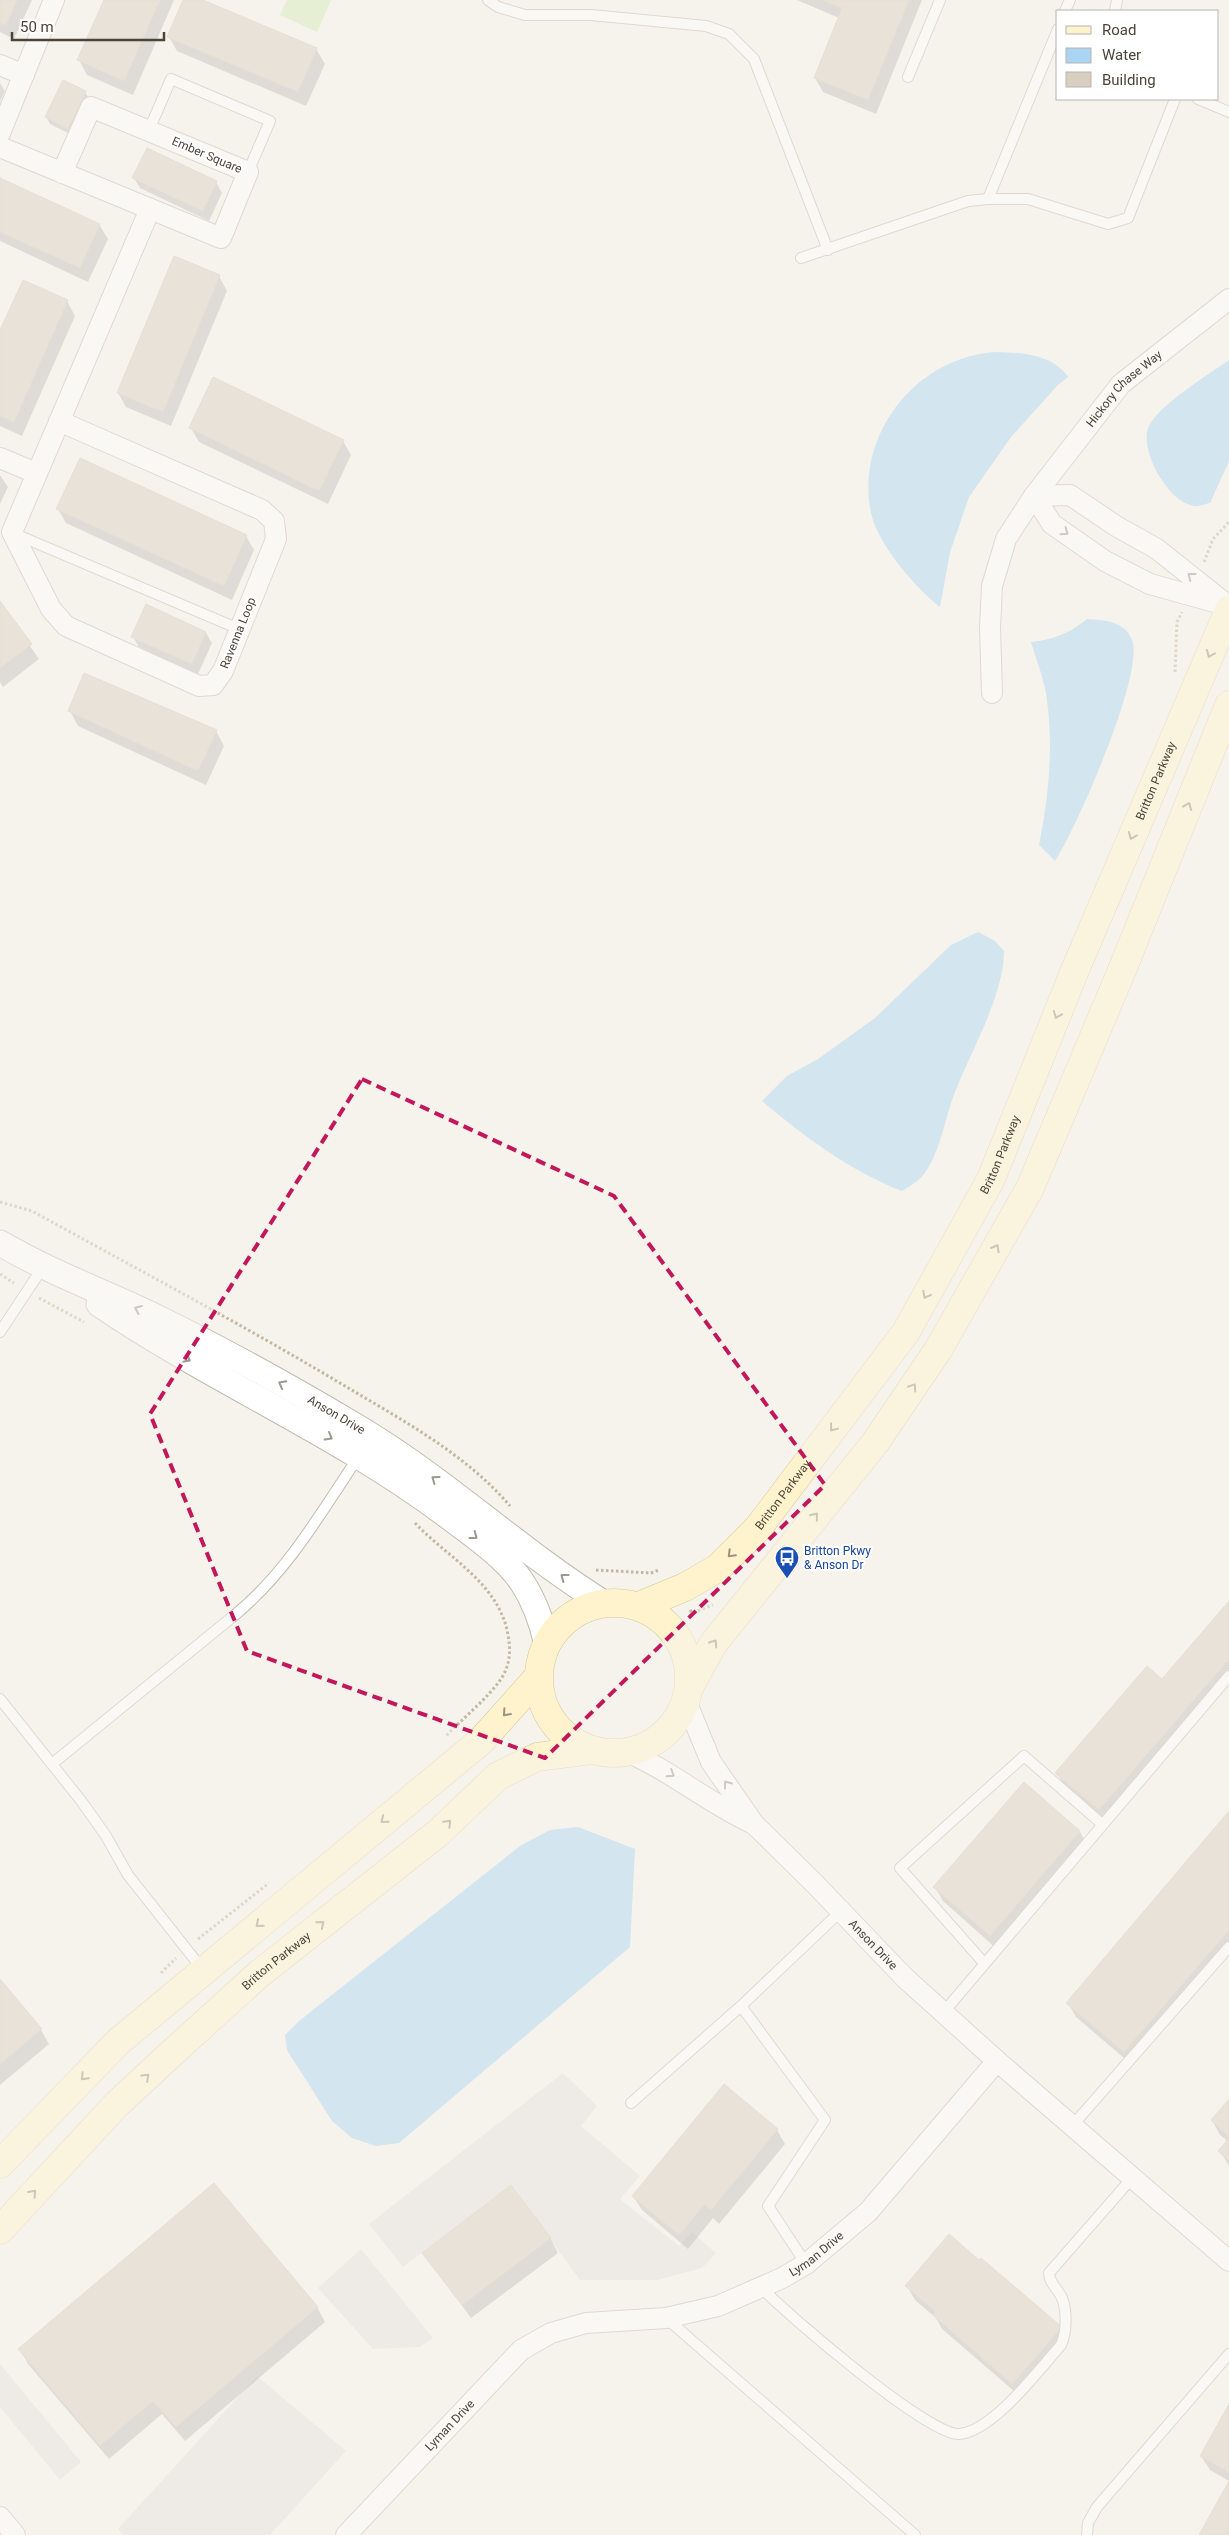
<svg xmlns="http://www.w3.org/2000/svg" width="1229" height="2535" font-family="Roboto,sans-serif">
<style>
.green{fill:#d2eab5}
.parking{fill:#e5e3e0}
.water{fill:#a9d4f2}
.shadow{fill:#0003}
.building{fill:#d8cfc1;stroke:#d3c7b4}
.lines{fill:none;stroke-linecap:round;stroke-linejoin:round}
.service-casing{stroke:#c2bbae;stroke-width:12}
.minor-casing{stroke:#c2bbae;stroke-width:22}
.tertiary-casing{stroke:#c2bbae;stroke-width:27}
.secondary-casing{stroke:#d6c79b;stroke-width:29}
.path{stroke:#c4b79f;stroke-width:3;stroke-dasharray:2.5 2.5;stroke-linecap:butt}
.service{stroke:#fff;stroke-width:10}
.minor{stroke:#fff;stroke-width:20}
.tertiary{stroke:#fff;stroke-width:25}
.secondary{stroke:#fff3cd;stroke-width:28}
.oneway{stroke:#9c9892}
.oneway2{stroke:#9c937c}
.marked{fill:none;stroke:#c2185b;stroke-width:4;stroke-dasharray:10 6;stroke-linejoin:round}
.labels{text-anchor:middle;stroke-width:4;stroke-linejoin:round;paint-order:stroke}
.street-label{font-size:12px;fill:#4b4439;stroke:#fff}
.transit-label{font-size:12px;fill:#164399;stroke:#fff;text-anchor:start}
</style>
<rect width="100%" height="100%" fill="#f6f3ec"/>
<path class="green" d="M 287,0 L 331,0 L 317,32 L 280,15 Z"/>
<g class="parking">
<path d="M 563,2073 L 597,2106 L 581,2126 L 640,2176 L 620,2199 L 679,2246 L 692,2232 L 716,2253 L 702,2268 L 657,2280 L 580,2280 L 511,2186 L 403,2267 L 369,2224 Z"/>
<path d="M 361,2249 L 433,2338 L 420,2347 L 373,2349 L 318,2288 Z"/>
<path d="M 0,2364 L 81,2462 L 60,2480 L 0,2407 Z"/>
<path d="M 257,2376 L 346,2451 L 270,2535 L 123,2535 L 118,2529 Z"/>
</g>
<g class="water">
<path d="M 997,352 C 1021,353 1053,354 1068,377 L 1057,386 L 1011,437 L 969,497 L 950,552 L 940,607 C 916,588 878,545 871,513 C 855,434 917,356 997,352 Z"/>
<path d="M 1229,360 L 1229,461 L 1210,503 C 1205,504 1199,507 1195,506 C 1169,504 1138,449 1149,426 C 1160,404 1208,375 1229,360 Z"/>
<path d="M 1087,619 C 1104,620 1125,621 1132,640 C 1145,673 1076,829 1055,861 L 1039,845 C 1049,796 1054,743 1046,693 C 1043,676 1036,659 1031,642 C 1053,640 1070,633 1087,619 Z"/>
<path d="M 978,932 L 995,941 L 1004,951 C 1004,995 971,1051 955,1092 C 945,1117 942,1145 928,1168 C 922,1179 912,1185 902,1191 C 852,1172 802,1135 762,1101 L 787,1076 L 818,1059 L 875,1018 L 951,945 Z"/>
<path d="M 578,1827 L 635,1849 L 630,1947 L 399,2143 L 376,2146 L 352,2138 L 332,2121 L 287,2050 L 285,2035 L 299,2021 L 520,1846 L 550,1830 Z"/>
</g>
<g class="shadow">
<path d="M 0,0 L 32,0 L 14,39 L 0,32 Z"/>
<path d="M 105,0 L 174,0 L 133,95 L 87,75 L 79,60 Z"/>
<path d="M 184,0 L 200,0 L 316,49 L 325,64 L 306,106 L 177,51 L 169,37 Z"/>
<path d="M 797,0 L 922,0 L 876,114 L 823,92 L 815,78 L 839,18 Z"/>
<path d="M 0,83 L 5,91 L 0,101 Z"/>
<path d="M 85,92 L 89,99 L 72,135 L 50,124 L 46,117 Z"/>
<path d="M 134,178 L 216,182 L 222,193 L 209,221 L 140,188 Z"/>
<path d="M 0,179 L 99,224 L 108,239 L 88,282 L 0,241 Z"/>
<path d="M 219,276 L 227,291 L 171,426 L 126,407 L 118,393 Z"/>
<path d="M 67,301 L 75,316 L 22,436 L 0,426 L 0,334 Z"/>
<path d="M 191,428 L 343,441 L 351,455 L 328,504 L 199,442 Z"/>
<path d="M 0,475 L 8,487 L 0,504 Z"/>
<path d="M 58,509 L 246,536 L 254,550 L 232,600 L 66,523 Z"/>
<path d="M 0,603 L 39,659 L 3,687 L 0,682 Z"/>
<path d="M 206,633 L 212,643 L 198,674 L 139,647 L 133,637 Z"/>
<path d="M 70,711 L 216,731 L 224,746 L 206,785 L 78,726 Z"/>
<path d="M 1229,1603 L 1229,1682 L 1107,1823 L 1065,1787 L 1057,1773 L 1162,1681 Z"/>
<path d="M 1229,1813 L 1229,1953 L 1132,2065 L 1076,2017 L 1068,2003 Z"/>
<path d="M 1080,1832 L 1088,1846 L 998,1950 L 943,1901 L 935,1887 Z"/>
<path d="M 0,1981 L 41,2030 L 49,2044 L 0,2085 Z"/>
<path d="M 1229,2101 L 1229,2166 L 1220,2151 L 1228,2141 L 1220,2135 L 1212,2120 Z"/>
<path d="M 777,2130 L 785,2144 L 719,2224 L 713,2218 L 688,2249 L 642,2210 L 633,2196 Z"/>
<path d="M 550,2238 L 558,2253 L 471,2318 L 424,2253 Z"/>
<path d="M 907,2286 L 1061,2327 L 1069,2342 L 1021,2397 L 942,2329 L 936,2318 L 915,2300 Z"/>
<path d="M 317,2307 L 325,2322 L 185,2441 L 162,2414 L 109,2459 L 28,2364 L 20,2349 Z"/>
<path d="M 1229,2406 L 1229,2481 L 1210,2470 L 1201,2456 Z"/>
</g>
<g class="building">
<path d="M 0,0 L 17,0 L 6,25 L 0,23 Z"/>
<path d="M 104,0 L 160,0 L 124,81 L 77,60 Z"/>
<path d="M 183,0 L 203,0 L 317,48 L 298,92 L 167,37 Z"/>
<path d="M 822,0 L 909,0 L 868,100 L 814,78 L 842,8 Z"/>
<path d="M 63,80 L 86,91 L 68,129 L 45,117 Z"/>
<path d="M 147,148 L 217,181 L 203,211 L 132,178 Z"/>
<path d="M 0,178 L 100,224 L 80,268 L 0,232 Z"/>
<path d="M 174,256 L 220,275 L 163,412 L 117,393 Z"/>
<path d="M 23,280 L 68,300 L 14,422 L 0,416 L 0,330 Z"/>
<path d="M 213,377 L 344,440 L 319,491 L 189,428 Z"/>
<path d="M 80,458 L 247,535 L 224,586 L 56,509 Z"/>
<path d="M 0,601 L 32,644 L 0,668 Z"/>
<path d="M 146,604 L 206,632 L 192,664 L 131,637 Z"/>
<path d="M 84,673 L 217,730 L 198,771 L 68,711 Z"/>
<path d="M 1229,1601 L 1229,1659 L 1099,1810 L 1055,1773 L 1147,1666 L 1162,1679 Z"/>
<path d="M 1024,1782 L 1080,1831 L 990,1936 L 933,1887 Z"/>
<path d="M 1229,1811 L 1229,1930 L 1124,2052 L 1066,2003 Z"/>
<path d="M 0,1979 L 42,2029 L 0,2064 Z"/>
<path d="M 724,2084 L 778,2129 L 711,2210 L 704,2205 L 679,2235 L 632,2196 Z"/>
<path d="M 1229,2099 L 1229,2137 L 1211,2120 Z"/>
<path d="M 1229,2138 L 1229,2160 L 1218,2151 Z"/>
<path d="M 214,2183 L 318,2307 L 176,2427 L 153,2401 L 100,2446 L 18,2349 Z"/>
<path d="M 511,2185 L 551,2238 L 462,2305 L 422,2253 Z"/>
<path d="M 949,2234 L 979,2260 L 981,2258 L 1062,2327 L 1012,2384 L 933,2315 L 935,2311 L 905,2286 Z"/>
<path d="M 1229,2404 L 1229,2472 L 1200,2456 Z"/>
<path d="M 1229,2481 L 1229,2535 L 1199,2535 Z"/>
</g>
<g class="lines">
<defs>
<g id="service">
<path d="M 488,0 L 498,7 L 525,15 L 591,15 L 706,26 L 729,34 L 754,59 L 828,250"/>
<path d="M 1065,11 L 1070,0"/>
<path d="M 1115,11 L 1117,0"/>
<path d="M 908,77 L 940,0"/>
<path d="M 1198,99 L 1229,112"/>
<path d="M 149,130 L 171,79 L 270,121 L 248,172"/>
<path d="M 988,199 L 1058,29"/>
<path d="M 801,258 L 968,201 L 988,199 L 1028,199 L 1108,224 L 1128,218 L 1175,99"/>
<path d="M 15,534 L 239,629"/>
<path d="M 0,1332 L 43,1267"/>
<path d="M 0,1699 L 82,1802 L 106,1836 L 128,1875 L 203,1970"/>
<path d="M 52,1764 L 236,1614 C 288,1571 322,1511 359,1456"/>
<path d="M 984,1963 L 900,1868 L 1024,1756 L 1102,1824"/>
<path d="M 943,2013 L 1229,1676"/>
<path d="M 631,2103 L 741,2006"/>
<path d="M 1072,2126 L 1229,1947"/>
<path d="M 806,2264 L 768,2206 L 825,2120 L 741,2006 L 841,1911"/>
<path d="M 761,2287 C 786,2314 929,2436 959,2434 C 993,2431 1039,2370 1061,2345 C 1067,2332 1067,2311 1062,2298 C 1058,2289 1049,2283 1049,2273 L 1132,2178"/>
<path d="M 666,2318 L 915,2535"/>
<path d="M 1087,2535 L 1088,2523 L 1097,2507 L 1229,2354"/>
</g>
<g id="minor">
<path d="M 0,65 L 24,75"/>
<path d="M 0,133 L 54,0"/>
<path d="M 0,147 L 221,238 L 248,172 L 91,107 L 62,173"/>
<path d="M 59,421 L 262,510 L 274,521 L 276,539 L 223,671 L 213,685 L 199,686 L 66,626 L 51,609 L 12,532 L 150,209"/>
<path d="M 0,458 L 36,473"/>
<path d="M 1034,496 L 1052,524 L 1105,561 L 1150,584 L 1229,606"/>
<path d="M 1034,496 L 1070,495 L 1116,526 L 1157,549 L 1221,600"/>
<path id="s1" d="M 992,693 L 990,628 L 992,586 L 1006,539 L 1034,496 L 1121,384 L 1229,299"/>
<path id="s2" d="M 686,1701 L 711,1762 L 754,1824 L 815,1884 L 905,1978 L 997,2061 L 1229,2261"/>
<path d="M 627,1752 C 672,1771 709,1804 754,1824"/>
<path d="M 0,2517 L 15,2535"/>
<path id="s3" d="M 346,2535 L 521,2350 L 551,2333 L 586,2323 L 666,2318 L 718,2306 L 782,2278 L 806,2264 L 868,2212 L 997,2061"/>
</g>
<g id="tertiary">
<path id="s4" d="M 0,1243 C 51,1273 107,1293 160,1319 C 229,1353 297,1391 362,1430 C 448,1482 520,1551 605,1604"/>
<path d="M 99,1304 C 212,1381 339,1434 449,1517 C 473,1535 505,1557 522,1582 C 535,1602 542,1622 547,1645"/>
</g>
<g id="secondary">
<circle cx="614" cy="1678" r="75"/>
<path id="s5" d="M 639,1606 L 685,1587 L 718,1568 L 758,1528 L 906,1332 L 991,1179 L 1075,970 L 1229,610"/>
<path d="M 690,1686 L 713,1644 L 875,1443 L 938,1350 L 1030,1188 L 1120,975 L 1229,705"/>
<path d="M 0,2164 L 118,2042 L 481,1741 L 538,1677"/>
<path id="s6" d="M 0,2230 L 117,2104 L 172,2053 L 259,1974 L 438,1833 L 498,1776 L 537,1757 L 592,1750"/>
</g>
</defs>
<use href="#service" class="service-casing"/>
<use href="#minor" class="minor-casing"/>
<use href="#tertiary" class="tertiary-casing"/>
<use href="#secondary" class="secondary-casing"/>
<g class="path">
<path d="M 1204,562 L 1213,539 L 1229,522"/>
<path d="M 1175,672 L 1177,622 L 1182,612"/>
<path d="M 0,1202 L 32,1211 C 137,1269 243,1325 345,1386 C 402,1420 467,1455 510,1506"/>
<path d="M 0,1274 L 14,1283"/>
<path d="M 39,1298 L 84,1322"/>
<path d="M 415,1523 C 449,1559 499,1583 508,1635 C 511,1651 510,1665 501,1679 C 487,1699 462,1719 445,1737"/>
<path d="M 596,1570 L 651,1573 L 659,1570"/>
<path d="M 690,1610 L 692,1613 L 713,1605"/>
<path d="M 198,1939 L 269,1883"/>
<path d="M 161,1973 L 176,1958"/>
</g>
<use href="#service" class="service"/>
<use href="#minor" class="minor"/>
<use href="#tertiary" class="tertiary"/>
<use href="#secondary" class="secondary"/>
</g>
<defs><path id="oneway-chevron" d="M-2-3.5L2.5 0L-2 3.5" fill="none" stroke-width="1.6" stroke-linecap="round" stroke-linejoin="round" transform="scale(1.25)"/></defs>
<g class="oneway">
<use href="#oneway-chevron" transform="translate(1065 532) rotate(35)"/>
<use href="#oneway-chevron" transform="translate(1191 576) rotate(-142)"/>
<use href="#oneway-chevron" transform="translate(138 1309) rotate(-156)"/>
<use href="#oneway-chevron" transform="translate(187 1359) rotate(28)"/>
<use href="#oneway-chevron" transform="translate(282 1384) rotate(-152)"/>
<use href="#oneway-chevron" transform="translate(329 1437) rotate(30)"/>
<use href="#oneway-chevron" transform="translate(435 1479) rotate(-144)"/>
<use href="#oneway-chevron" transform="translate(474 1536) rotate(37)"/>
<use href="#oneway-chevron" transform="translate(564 1577) rotate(-143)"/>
<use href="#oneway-chevron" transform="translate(671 1774) rotate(33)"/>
<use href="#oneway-chevron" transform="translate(727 1784) rotate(-126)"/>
</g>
<g class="oneway2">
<use href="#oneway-chevron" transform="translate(1210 654) rotate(113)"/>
<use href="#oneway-chevron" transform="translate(1188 806) rotate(-68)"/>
<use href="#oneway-chevron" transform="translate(1132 836) rotate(113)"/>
<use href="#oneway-chevron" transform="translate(1057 1015) rotate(112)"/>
<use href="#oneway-chevron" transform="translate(996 1248) rotate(-60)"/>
<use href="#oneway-chevron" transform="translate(926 1295) rotate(119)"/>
<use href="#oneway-chevron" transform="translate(913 1387) rotate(-56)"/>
<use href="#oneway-chevron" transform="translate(833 1428) rotate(127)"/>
<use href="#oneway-chevron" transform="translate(815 1516) rotate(-51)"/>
<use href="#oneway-chevron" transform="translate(731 1554) rotate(135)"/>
<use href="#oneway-chevron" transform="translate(714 1643) rotate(-55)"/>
<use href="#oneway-chevron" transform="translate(506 1713) rotate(132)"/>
<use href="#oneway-chevron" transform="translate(384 1820) rotate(141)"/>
<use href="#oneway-chevron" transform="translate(448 1823) rotate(-45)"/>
<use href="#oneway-chevron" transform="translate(259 1924) rotate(140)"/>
<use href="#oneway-chevron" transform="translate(321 1924) rotate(-39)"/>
<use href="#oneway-chevron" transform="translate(84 2077) rotate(134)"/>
<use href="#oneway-chevron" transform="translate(146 2077) rotate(-43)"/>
<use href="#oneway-chevron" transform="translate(33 2193) rotate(-48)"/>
</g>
<path d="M0 0H1229V2535H0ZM 362,1079 L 614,1196 L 825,1485 L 545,1758 L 247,1651 L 150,1414 Z" fill="#f6f3ec" fill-opacity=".55" fill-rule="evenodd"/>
<path class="marked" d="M 362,1079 L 614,1196 L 825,1485 L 545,1758 L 247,1651 L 150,1414 Z"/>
<defs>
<symbol id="bus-pin" viewBox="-11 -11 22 30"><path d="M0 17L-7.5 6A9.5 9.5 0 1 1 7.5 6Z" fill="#1a4fb4" stroke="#fff"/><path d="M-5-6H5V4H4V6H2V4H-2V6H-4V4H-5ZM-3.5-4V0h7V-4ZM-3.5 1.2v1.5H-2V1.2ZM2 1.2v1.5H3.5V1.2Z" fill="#fff"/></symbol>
</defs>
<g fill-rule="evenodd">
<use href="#bus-pin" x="773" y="1544" width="28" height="38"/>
</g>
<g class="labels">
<g class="street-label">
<text transform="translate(207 155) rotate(23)" y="4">Ember Square</text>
<text dy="4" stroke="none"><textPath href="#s1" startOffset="348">Hickory Chase Way</textPath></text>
<text transform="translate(238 633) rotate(-68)" y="4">Ravenna Loop</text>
<text dy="4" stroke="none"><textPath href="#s5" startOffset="996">Britton Parkway</textPath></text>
<text dy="4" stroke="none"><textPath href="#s5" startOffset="591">Britton Parkway</textPath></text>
<text dy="4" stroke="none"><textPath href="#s4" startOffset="378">Anson Drive</textPath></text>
<text dy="4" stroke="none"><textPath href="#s5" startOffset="186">Britton Parkway</textPath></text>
<text dy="4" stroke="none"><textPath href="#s2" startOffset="311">Anson Drive</textPath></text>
<text dy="4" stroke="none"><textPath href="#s6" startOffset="386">Britton Parkway</textPath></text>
<text dy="4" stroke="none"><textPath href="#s3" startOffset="571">Lyman Drive</textPath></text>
<text dy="4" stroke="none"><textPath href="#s3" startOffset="151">Lyman Drive</textPath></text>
</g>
<g class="transit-label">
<text x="804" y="1555">Britton Pkwy<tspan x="804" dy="14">&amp; Anson Dr</tspan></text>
</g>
</g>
<rect x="1056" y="10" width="162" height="90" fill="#ffffff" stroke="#b7b4b0"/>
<rect x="1066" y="26" width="25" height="8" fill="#fff3cd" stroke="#b7b4b0"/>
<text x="1102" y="35" font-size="15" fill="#4b4439">Road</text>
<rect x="1066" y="48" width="25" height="15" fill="#a9d4f2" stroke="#b7b4b0"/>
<text x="1102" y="60" font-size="15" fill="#4b4439">Water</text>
<rect x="1066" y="72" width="25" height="15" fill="#d8cfc1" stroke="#b7b4b0"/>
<text x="1102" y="85" font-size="15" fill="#4b4439">Building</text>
<path d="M12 32v8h152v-8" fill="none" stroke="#4b4439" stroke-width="2.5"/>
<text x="20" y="32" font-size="15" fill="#4b4439" stroke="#ffffff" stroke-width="4" paint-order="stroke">50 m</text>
</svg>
